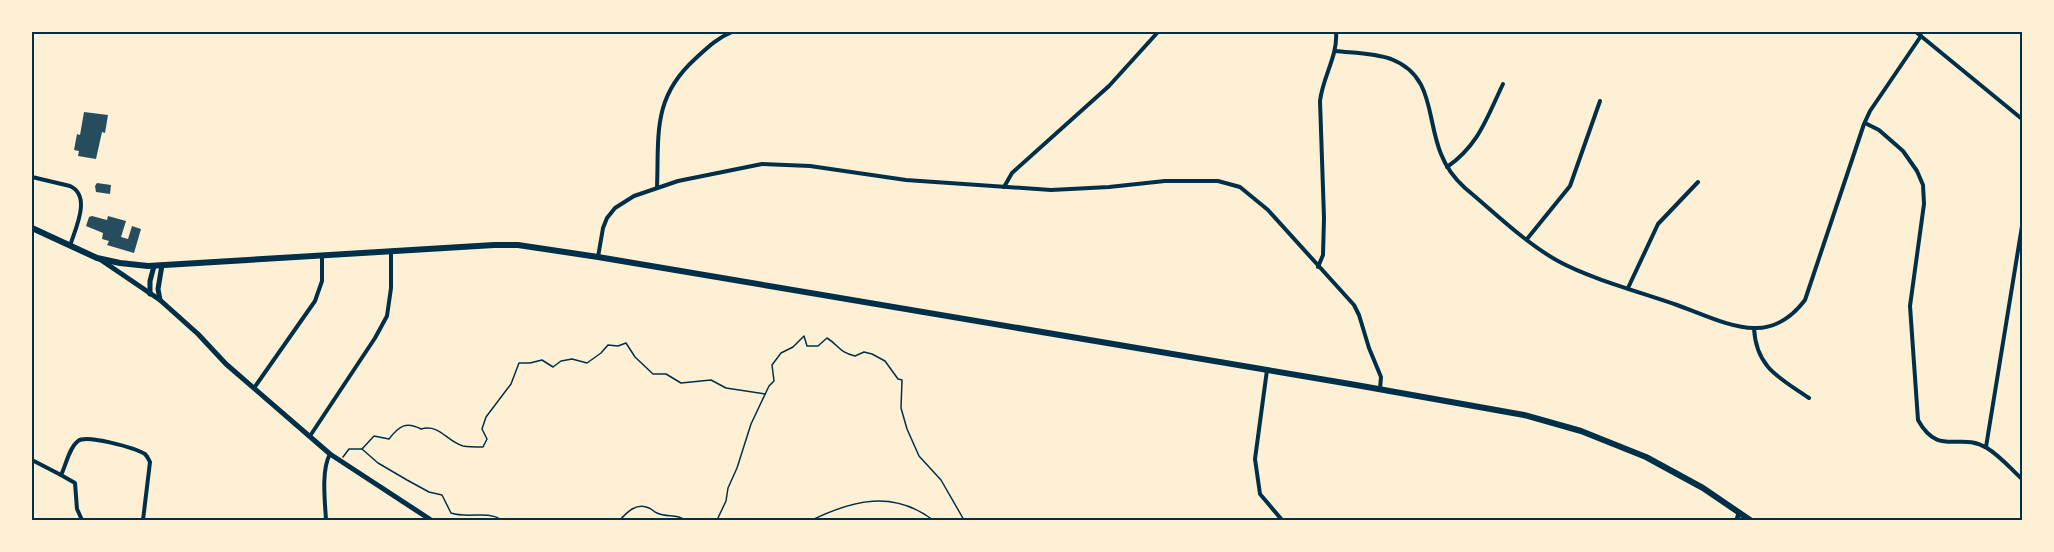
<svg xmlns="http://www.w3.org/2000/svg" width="2054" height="552" font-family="'DejaVu Sans',sans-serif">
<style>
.building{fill:#264d5e}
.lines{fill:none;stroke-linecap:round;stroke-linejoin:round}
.path{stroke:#003049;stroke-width:1.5}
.minor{stroke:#003049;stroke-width:4}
.tertiary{stroke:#003049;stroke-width:5}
.primary{stroke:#003049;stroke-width:6}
.neatline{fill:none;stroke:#003049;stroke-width:2}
</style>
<rect width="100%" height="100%" fill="#fdf0d5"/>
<g class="building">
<path d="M 84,112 L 108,115 L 105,133 L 102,132 L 96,159 L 78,156 L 79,151 L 74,150 L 77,134 L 80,135 Z"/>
<path d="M 97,183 L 111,185 L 110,194 L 96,192 L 95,186 Z"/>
<path d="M 92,216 L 107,220 L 108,216 L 126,221 L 121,237 L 128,239 L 132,226 L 141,229 L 134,253 L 107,245 L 109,241 L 102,239 L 103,233 L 86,226 L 89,217 Z"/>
</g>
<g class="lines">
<g class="path">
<path d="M 362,449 L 374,436 L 389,439 C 399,426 406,421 421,429 C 440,424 446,441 463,446 C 469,447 477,447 483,447 L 487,439 L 482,429 L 486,417 L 511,384 L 519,363 L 530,363 L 542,360 L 553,367 L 561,361 L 572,359 L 587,363 L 601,353 L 608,345 L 618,346 L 626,343 L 635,357 L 653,374 L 666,374 L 681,383 L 711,380 L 726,388 L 765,394"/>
<path d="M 343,457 L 349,449 L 362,449 L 378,463 L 407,480 L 429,492 L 442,495 L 451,513 C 469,519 486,510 502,520"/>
<path d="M 620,520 C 627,512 637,502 649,508 C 652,509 654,512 657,513 C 667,518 676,513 685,520"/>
<path d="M 717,520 L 726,501 L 728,488 L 737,468 L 751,424 L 769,386 L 774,381 L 772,365 L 781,353 L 793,347 L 804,336 L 807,346 L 818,346 L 827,338 C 840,346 838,352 855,356 L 864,352 L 872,354 L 885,361 L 898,379 L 902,380 L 901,408 L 907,429 L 919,456 L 941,480 L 964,520"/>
<path d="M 812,520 C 853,500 893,490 933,520"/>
</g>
<g class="minor">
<path d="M 1916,32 L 2022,119"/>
<path d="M 1335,51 C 1353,53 1374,53 1391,59 C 1435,76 1426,118 1441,154 C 1446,167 1454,178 1465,188 C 1494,212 1524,242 1558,261 C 1591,279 1640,292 1677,305 C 1700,313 1732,329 1756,328 C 1776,328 1793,316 1805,300 L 1864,124 L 1870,111 L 1921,36"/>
<path d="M 1865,123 L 1879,130 L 1903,151 L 1917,171 L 1923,185 L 1924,204 L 1910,306 L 1918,420 C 1939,458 1960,431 1987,448 C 2000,456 2011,469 2022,479"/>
<path d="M 1447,167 C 1479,145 1487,117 1503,84"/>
<path d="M 32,177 L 70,186 C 92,196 75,229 70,246"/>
<path d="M 1004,187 L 1012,173 L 1109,86 L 1158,32"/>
<path d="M 657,188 C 659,135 652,98 695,59 C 707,48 717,38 732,32"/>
<path d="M 1527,239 L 1570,186 L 1600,101"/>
<path d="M 598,257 L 603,228 L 607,218 L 615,208 L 634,196 L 678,181 L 762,164 L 810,166 L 906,180 L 1051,190 L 1109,187 L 1165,181 L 1218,181 L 1240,187 L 1268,210 L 1354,305 L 1359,315 L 1369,348 L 1381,377 L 1380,389"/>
<path d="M 1318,267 L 1323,255 L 1324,218 L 1320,101 C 1323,76 1338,56 1336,32"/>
<path d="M 1628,288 L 1658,224 L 1698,182"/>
<path d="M 1754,328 C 1756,368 1780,378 1809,398"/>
<path d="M 1267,370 L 1255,459 L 1260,494 L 1282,520"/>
<path d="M 254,388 L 315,301 L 322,281 L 322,256"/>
<path d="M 310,436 L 375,338 L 387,316 L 391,288 L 391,251"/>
<path d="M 1986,447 L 2022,226"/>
<path d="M 32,460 L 61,475"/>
<path d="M 82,520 L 77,509 L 75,483 L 61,475 C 66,465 69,448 78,441 C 86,434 135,448 145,454 C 148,457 148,459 150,462 L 143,520"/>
<path d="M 326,520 C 325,502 321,470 330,454"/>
</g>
<g class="tertiary">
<path d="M 101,260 L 160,300 L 198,334 L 226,364 L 330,454 L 431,520"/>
<path d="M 150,294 L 150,281 L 154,266"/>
<path d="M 160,300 L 158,289 L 162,265"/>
<path d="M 1737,520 L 1739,513"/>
</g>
<path class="primary" d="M 32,228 L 97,258 L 120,263 L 148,266 L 494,245 L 518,245 L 598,257 L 1356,385 L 1524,415 L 1581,431 L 1646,457 L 1703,488 L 1750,520"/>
</g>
<rect width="2054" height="552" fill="none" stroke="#fdf0d5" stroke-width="66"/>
<rect x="33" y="33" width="1988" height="486" class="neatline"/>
</svg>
